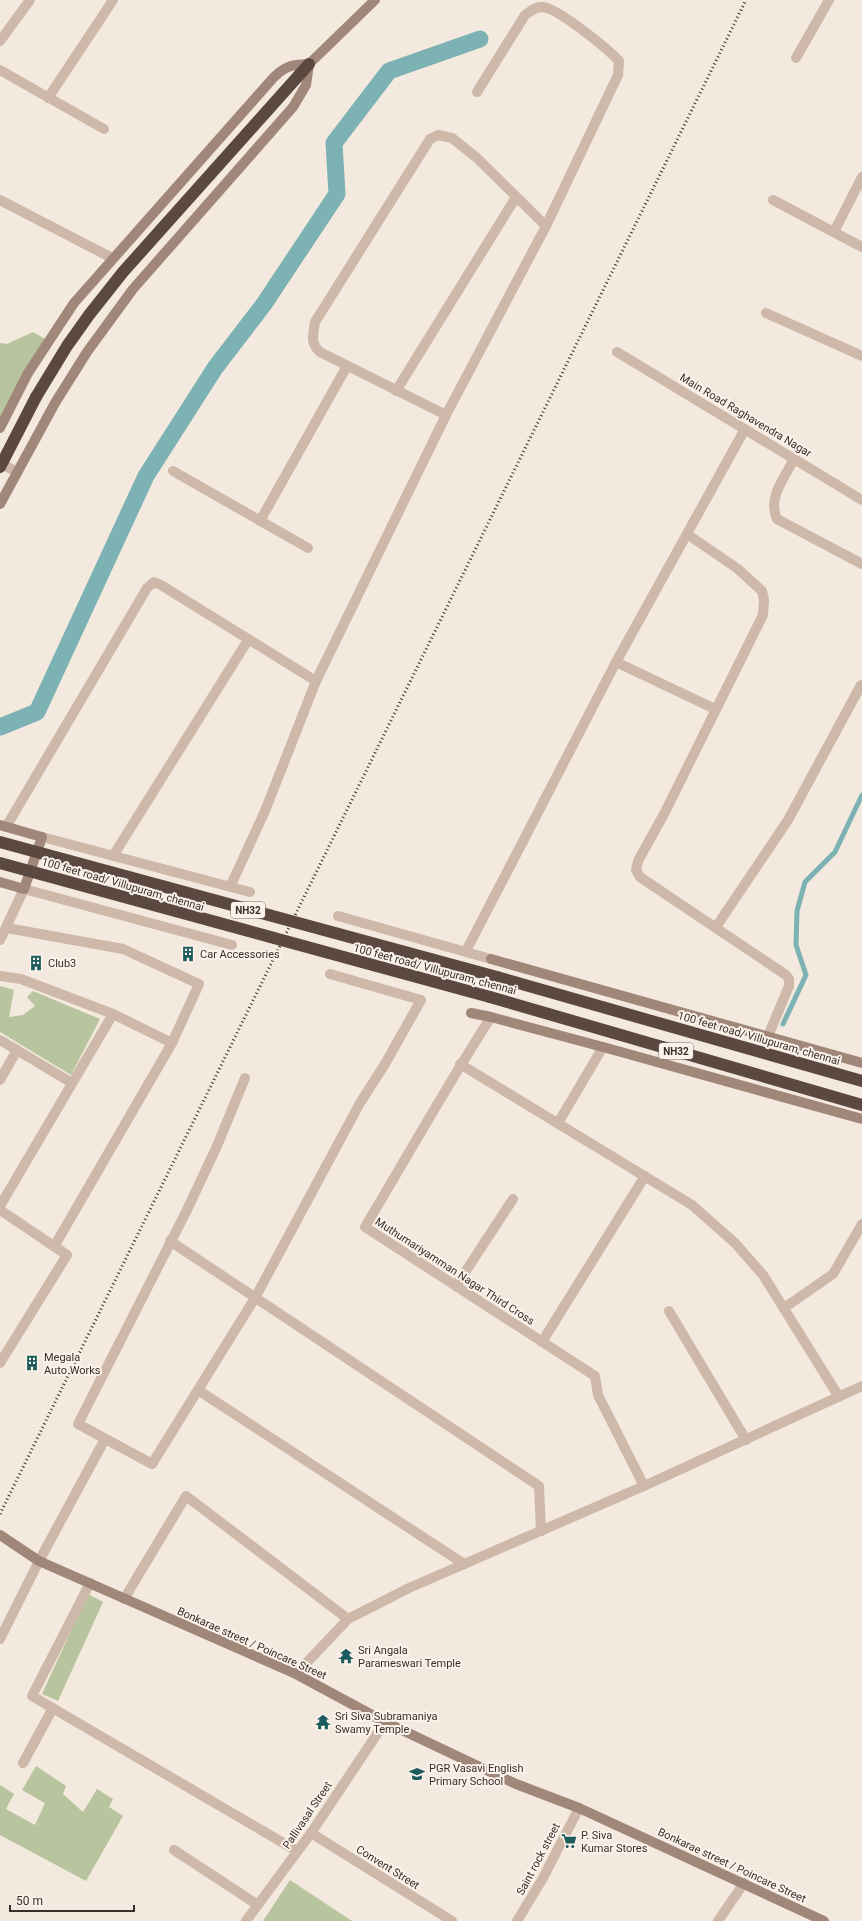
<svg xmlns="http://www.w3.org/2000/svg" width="862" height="1921" font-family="Roboto,sans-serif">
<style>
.green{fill:#b8c49d}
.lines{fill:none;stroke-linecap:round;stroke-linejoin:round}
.stream{stroke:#7cb2b3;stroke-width:5}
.canal{stroke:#7cb2b3;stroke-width:17}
.street{stroke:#cdb8a9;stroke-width:10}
.secondary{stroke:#a1877a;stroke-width:10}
.highway{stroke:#5b4840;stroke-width:12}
.rail{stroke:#3a2e29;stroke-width:3;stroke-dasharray:1 3;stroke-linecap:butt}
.highway-bridge{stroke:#5b4840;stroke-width:12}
.labels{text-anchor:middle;stroke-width:4;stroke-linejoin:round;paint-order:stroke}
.shield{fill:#fbf3eb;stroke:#746963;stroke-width:1}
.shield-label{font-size:10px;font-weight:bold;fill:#3a2e29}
.street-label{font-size:11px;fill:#3a2e29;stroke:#fbf3eb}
.poi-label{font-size:11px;fill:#3a2e29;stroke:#fbf3eb;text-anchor:start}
</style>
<rect width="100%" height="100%" fill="#f4e9de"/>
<g class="green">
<path d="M 33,332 L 45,339 L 0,427 L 0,343 L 7,344 Z"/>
<path d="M 0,986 L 14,990 L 9,1017 L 23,1015 L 35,1006 L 27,997 L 33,991 L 100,1019 L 71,1075 L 0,1032 Z"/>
<path d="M 88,1594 L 103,1602 L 58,1701 L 42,1694 Z"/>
<path d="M 36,1766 L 66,1786 L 63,1794 L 83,1812 L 97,1789 L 113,1799 L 109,1807 L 123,1816 L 86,1881 L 0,1835 L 0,1785 L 14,1794 L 6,1809 L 35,1825 L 45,1803 L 22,1790 Z"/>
<path d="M 290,1880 L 352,1921 L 263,1921 Z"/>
</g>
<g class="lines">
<path class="stream" d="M 783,1024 L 806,975 L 796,945 L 797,911 L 805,882 L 835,852 L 862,795"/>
<path class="canal" d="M 0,727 L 37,712 L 146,476 L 215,368 L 264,304 L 337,194 L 334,143 L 389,71 L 480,39"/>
<g class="street">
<path d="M 0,41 L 30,0"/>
<path d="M 796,58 L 829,0"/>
<path d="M 0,70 L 104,129"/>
<path d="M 48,98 L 113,0"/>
<path d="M 0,200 L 112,258"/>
<path d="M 773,200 L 862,247"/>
<path d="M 834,232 L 862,177"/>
<path d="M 766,313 L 862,356"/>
<path d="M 617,352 L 862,500"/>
<path d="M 396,391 L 516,197"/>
<path d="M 446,415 L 320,352 C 310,343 313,335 315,322 L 430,139 L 438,135 L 452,138 L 477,158 L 546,226"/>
<path d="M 794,459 C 785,477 767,498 777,519 L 862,564"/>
<path d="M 0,463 L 17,472"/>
<path d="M 173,471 L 308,548"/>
<path d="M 260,521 L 347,366"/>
<path d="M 687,534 L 738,569 L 762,591 L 764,600 L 763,615 L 664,814 L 638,861 L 636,870 L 640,877 L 786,975 L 789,979 L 789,986 L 768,1036"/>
<path d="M 616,662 L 715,709"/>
<path d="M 6,827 L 147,588 L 154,582 L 161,585 L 316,681"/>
<path d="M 42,837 L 250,892"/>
<path d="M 113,856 L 248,640"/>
<path d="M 230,887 L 265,811 L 316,681 L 446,415 L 546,226 L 618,75 L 619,61 C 607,48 563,13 547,8 C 538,5 532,10 525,15 L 477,92"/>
<path d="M 338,916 L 491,959"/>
<path d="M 716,927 L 788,820 L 861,685"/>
<path d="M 7,928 L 123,949 L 199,984 L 172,1043 L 55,1245"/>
<path d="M 0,940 L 24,889 L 232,945"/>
<path d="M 466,951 L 616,662 L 745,429"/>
<path d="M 0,976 L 21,979 L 113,1014 L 172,1043"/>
<path d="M 491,1017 C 447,1085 407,1157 365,1227 L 595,1376 L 598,1395 L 644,1486"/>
<path d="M 0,1040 L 72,1083"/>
<path d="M 460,1064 L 692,1205 L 735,1243 L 763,1275 L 839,1397"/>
<path d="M 245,1078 L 217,1146 L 186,1212 L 78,1424 L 152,1464 L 255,1298 L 360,1103 L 385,1064 L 421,1000 L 330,974"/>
<path d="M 0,1080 L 17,1050"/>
<path d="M 558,1123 L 603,1047"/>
<path d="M 0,1206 L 113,1014"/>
<path d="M 0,1210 L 67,1255 L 0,1363"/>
<path d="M 170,1241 L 539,1486 L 541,1531"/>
<path d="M 456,1286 L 513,1199"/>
<path d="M 784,1308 L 833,1274 L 862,1224"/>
<path d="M 669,1311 L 746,1440"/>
<path d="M 542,1342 L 645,1176"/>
<path d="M 198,1390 L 464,1564"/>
<path d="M 90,1583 L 32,1696 L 297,1851"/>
<path d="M 124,1599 L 186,1496 L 348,1619"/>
<path d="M 0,1639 L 39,1561 L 105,1439"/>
<path d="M 296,1674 L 348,1619 L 409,1588 L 644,1486 L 862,1386"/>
<path d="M 23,1763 L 53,1708"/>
<path d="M 311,1833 L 452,1921"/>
<path d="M 174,1850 L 258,1905"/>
<path d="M 246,1921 L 311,1833 L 385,1722"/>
<path d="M 517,1921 L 543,1878 L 579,1808"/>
<path d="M 718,1921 L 744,1883"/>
</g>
<g class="secondary">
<path d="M 0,428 L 28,373 L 74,303 L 274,77 C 287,65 292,65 309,64"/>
<path d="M 0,504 L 55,403 L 87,352 L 133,289 L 293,107 L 306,85 L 309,64 L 375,0"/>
<path d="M 0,825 L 42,837 L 24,889 L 0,882"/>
<path d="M 491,959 L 862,1063"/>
<path d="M 471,1013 L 491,1017 L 603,1047 L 862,1119"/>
<path d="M 0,1535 L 39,1561 L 296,1674 L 385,1722 L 516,1784 L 579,1808 L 824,1921"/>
</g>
<g class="highway">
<path d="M 36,397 L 67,346 L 89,315 L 123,272 L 309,64"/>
<path d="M 497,977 L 862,1081"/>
<path d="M 490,997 L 862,1105"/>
</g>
<path class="rail" d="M 0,1514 L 746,0"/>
<g class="highway-bridge">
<path d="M 0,467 L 36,397"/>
<path d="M 0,842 L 497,977"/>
<path d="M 0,863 L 490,997"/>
</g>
</g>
<defs>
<symbol id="building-bare" viewBox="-9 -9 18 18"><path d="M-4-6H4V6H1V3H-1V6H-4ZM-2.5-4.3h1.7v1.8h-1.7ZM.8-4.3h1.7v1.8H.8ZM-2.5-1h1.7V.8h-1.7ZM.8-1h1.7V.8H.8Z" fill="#1d5c5e" stroke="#fbf3eb" stroke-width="2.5" paint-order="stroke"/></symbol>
<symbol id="temple-bare" viewBox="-9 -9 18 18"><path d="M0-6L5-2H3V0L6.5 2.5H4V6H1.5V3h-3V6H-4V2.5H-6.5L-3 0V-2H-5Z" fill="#1d5c5e" stroke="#fbf3eb" stroke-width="2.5" paint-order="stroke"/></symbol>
<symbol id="school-bare" viewBox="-9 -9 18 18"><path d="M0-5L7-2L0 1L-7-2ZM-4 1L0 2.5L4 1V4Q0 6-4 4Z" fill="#1d5c5e" stroke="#fbf3eb" stroke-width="2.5" paint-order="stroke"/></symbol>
<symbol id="supermarket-bare" viewBox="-9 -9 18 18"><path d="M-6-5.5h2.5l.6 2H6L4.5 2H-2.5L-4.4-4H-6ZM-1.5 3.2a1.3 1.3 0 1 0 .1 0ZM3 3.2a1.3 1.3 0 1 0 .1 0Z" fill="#1d5c5e" stroke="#fbf3eb" stroke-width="2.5" paint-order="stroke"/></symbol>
</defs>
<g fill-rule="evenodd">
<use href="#building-bare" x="177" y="943" width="22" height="22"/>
<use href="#building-bare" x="25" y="952" width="22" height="22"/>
<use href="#building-bare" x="21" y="1352" width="22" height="22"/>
<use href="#temple-bare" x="335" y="1645" width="22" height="22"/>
<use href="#temple-bare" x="312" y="1711" width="22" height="22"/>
<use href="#school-bare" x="406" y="1763" width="22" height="22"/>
<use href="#supermarket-bare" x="558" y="1830" width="22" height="22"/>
</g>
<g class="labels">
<g class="shield">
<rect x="231" y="902" width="34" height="16" rx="3"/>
<rect x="659" y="1043" width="34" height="16" rx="3"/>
</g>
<g class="shield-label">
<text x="248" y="914">NH32</text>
<text x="676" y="1055">NH32</text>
</g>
<g class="street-label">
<text transform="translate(746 415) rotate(31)" y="4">Main Road Raghavendra Nagar</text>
<text transform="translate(123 884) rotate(16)" y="4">100 feet road/ Villupuram, chennai</text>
<text transform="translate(435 969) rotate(15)" y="4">100 feet road/ Villupuram, chennai</text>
<text transform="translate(759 1038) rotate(16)" y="4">100 feet road/ Villupuram, chennai</text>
<text transform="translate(455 1271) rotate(33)" y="4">Muthumariyamman Nagar Third Cross</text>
<text transform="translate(252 1643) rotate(24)" y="4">Bonkarae street / Poincare Street</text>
<text transform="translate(307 1815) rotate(-56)" y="4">Pallivasal Street</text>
<text transform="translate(538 1859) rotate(-62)" y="4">Saint rock street</text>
<text transform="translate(732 1865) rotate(25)" y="4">Bonkarae street / Poincare Street</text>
<text transform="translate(388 1867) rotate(32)" y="4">Convent Street</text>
</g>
<g class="poi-label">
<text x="200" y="958">Car Accessories</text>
<text x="48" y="967">Club3</text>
<text x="44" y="1361">Megala<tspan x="44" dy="13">Auto Works</tspan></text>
<text x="358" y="1654">Sri Angala<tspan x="358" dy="13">Parameswari Temple</tspan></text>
<text x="335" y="1720">Sri Siva Subramaniya<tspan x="335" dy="13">Swamy Temple</tspan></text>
<text x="429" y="1772">PGR Vasavi English<tspan x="429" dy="13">Primary School</tspan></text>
<text x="581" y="1839">P. Siva<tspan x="581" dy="13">Kumar Stores</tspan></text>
</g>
</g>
<path d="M10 1905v6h124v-6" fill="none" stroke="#3a2e29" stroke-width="2"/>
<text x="16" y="1905" font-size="12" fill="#3a2e29" stroke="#fbf3eb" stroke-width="3" paint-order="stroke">50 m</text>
</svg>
